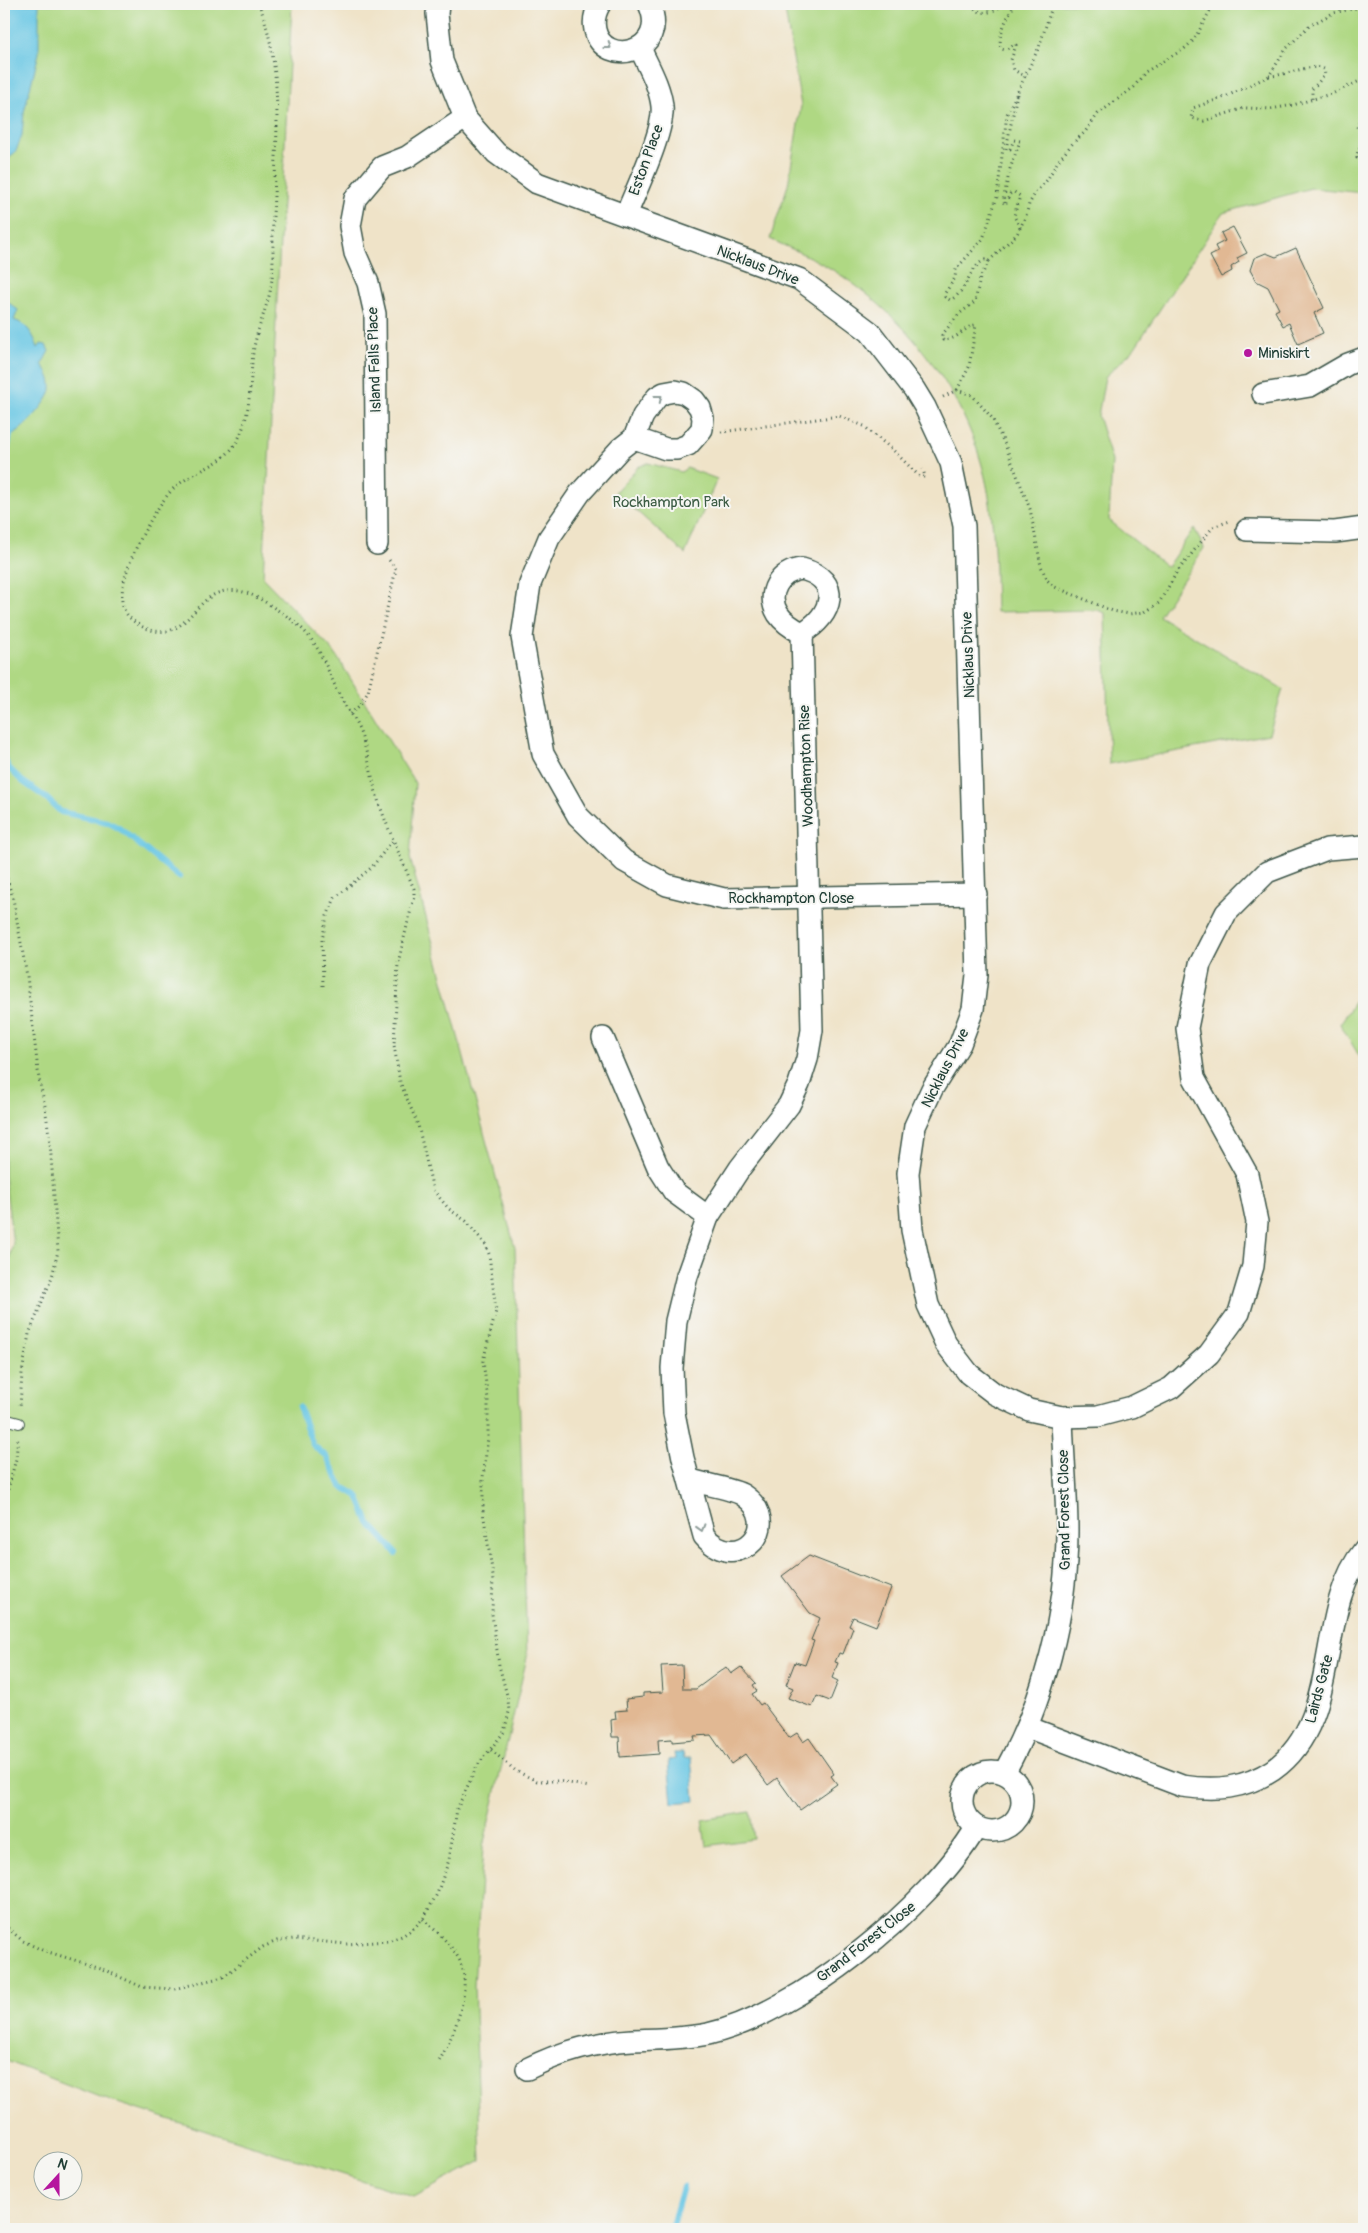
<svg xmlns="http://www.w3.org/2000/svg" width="1368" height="2233" font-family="Pangolin,sans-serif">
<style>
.green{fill:#afd883;stroke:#678a5c}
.water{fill:#66c6e4;stroke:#42828c}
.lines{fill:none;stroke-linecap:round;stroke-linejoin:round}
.stream{stroke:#66c6e4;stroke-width:6}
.building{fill:#e1b893}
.service-casing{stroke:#3e564a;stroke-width:12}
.minor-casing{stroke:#3e564a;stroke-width:24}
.path{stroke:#3e564a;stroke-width:3;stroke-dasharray:1 4;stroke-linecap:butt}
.service{stroke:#fff;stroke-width:10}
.minor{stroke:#fff;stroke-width:21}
.oneway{stroke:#8f9e9a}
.poi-dot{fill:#b5179e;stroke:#f6f6f2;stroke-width:2}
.labels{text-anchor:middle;stroke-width:4;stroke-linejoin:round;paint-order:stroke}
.street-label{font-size:15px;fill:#1f3d34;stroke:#f6f6f2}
.poi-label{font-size:15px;fill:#1f3d34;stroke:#f6f6f2;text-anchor:start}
.park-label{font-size:15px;fill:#3c5c44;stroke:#f6f6f2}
</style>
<rect width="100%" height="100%" fill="#f6f6f2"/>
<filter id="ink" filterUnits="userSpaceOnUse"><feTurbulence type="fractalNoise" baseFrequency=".02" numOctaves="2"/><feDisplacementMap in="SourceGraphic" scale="10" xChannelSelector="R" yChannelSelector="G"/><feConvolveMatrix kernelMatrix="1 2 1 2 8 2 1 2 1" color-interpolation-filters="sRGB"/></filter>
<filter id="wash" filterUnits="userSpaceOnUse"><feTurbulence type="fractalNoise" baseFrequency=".0096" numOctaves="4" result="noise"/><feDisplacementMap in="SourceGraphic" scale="20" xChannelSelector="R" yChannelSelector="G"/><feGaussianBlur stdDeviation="1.12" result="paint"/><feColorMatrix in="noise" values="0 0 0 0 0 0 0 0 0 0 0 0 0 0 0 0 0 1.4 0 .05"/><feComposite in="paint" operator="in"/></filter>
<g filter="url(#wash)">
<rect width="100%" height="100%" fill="#efe3c8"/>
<g class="green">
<path d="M 4,4 L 292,4 L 263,578 L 334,652 L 415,783 L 410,858 L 515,1248 L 527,1657 L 483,1847 L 474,1986 L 481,2161 L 414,2197 L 102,2098 L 4,2060 L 4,1282 L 13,1243 L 4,1175 Z"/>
<path d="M 784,4 L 1364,4 L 1364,193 L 1311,188 L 1223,213 L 1134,349 L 1105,377 L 1098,416 L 1112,461 L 1109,520 L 1167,567 L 1194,528 L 1204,548 L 1159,616 L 1283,689 L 1269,734 L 1109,764 L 1105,613 L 1097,610 L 996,612 C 995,576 995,539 990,503 C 976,405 911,317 828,267 C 810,256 789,248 770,239 L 788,185 L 801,106 Z"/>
<path d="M 648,463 L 681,472 L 687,468 L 717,479 L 685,554 L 615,492 L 638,467 Z"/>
<path d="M 1355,1001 L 1364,1007 L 1364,1064 L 1340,1024 Z"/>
<path d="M 750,1812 L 754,1839 L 706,1846 L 702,1820 Z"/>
</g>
<g class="water">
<path d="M 4,4 L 39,4 L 39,53 L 24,112 L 22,135 L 16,151 L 4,164 Z"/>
<path d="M 4,299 L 18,310 L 14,320 C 28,325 33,334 38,348 L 41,344 L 46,345 L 49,351 L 42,364 C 47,372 52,379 51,389 C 51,399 27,425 18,431 C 13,435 9,435 4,432 Z"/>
<path d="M 674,1753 L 683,1753 L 684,1758 L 691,1758 L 695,1801 L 672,1803 L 668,1760 L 675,1759 Z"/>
</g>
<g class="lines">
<g class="stream">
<path d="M 4,466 L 11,429"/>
<path d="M 4,758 L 8,767 L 22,781 L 45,797 L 61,812 L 107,822 L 119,828 L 179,877"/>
<path d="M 299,1407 L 313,1445 L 327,1457 L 341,1486 L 358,1496 L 369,1523 L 396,1553"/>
<path d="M 671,2229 L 683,2187"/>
</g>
</g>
<g id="blocks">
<g class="building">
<path d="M 1233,227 L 1247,253 L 1237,258 L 1239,262 L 1231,267 L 1232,271 L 1221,277 L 1210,256 L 1218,252 L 1215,246 L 1225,241 L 1221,233 Z"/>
<path d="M 1296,248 L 1324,308 L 1314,313 L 1323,333 L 1298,344 L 1289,323 L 1283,326 L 1275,311 L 1279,309 L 1268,287 L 1256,281 L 1250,270 L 1254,258 L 1266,253 L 1276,257 Z"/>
<path d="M 809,1556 L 891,1588 L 876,1626 L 853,1617 L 849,1626 L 853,1628 L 843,1654 L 839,1653 L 835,1662 L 838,1663 L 832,1678 L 838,1681 L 830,1701 L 817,1696 L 812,1707 L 788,1698 L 793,1688 L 786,1685 L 795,1662 L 805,1665 L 814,1641 L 811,1640 L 820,1618 L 810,1613 L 782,1576 Z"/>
<path d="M 682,1665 L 683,1689 L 696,1689 L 726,1667 L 731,1674 L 741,1667 L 756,1683 L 753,1685 L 757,1691 L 752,1694 L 760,1705 L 763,1703 L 789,1738 L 797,1733 L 803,1742 L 809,1738 L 834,1774 L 831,1776 L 837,1784 L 800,1810 L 777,1778 L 768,1785 L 745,1754 L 731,1764 L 711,1735 L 694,1736 L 695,1740 L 672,1742 L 672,1739 L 658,1740 L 659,1754 L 620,1757 L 619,1737 L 612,1737 L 611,1720 L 616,1719 L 615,1711 L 627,1710 L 626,1699 L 643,1697 L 643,1693 L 663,1692 L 661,1666 Z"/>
</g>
</g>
</g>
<g filter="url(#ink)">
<use href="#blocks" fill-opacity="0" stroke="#3e564a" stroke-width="1"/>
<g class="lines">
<defs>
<path id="service" d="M 4,1419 L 19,1423"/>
<g id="minor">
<path d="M 438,4 L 437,14 L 442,61 L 465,118 L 496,153 L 537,183 L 799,279 L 870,332 L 914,389 L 925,407 L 951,463 L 964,526 L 977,975 L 973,1009 L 960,1044 L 932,1089 L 915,1126 L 908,1173 L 912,1230 L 928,1305 L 946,1344 L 969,1374 L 995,1394 L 1029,1410 L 1062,1417 L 1098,1416 L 1132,1407 L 1171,1388 L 1209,1354 L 1239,1313 L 1253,1266 L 1257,1222 L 1247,1174 L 1194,1078 L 1187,1028 L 1200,964 L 1226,913 L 1267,872 L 1327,849 L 1364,846"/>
<path d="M 600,4 C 595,12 593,20 595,30 C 604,69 671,52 649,4"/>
<path d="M 626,215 C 636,190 665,130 662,106 C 660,86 648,66 640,48"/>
<path d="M 1263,394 L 1310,386 L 1348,364 L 1364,358"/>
<path d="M 634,438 L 666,449 L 677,449 L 688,445 L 702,429 L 703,418 L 700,408 L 694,400 L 684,393 L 675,391 L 664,393 L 657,397 L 643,416 L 634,438 L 620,449 L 580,493 L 549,538 L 530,584 L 522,637 L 543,754 L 578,816 L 624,861 L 667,885 L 724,899 L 976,894"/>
<path d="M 1247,530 L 1335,532 L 1364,528"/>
<path d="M 377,544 L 375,314 L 368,283 L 355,253 L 350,226 L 355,199 L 382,167 L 407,157 L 465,118"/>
<path d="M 802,569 C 843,580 833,616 802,633 C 792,628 784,623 778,614 C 765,593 780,571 802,569 Z"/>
<path d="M 603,1038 L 658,1167 L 674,1192 L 708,1217"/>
<path d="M 691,1480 C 703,1484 734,1489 743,1495 C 786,1524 739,1576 704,1536 L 683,1458 L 674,1413 L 672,1368 L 676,1321 L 687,1276 L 708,1217 L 740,1168 L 789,1105 L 799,1084 L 807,1059 L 812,1030 L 802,633"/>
<path d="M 1027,1727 L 1182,1786 C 1215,1791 1244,1789 1273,1770 C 1344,1720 1314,1611 1364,1550"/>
<circle cx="992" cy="1801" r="30"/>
<path d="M 1004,1773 C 1044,1701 1067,1614 1067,1531 C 1067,1493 1063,1455 1062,1417"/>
<path d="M 527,2069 C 561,2052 594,2042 632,2040 C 657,2039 683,2039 708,2034 C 799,2013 929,1907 976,1828"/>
</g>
</defs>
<use href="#service" class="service-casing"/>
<use href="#minor" class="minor-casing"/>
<g class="path">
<path d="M 972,4 C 979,18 994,12 1004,4"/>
<path d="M 1015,4 C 1008,15 997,36 1001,49 L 1005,50 L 1015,44 L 1016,45 L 1011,60 L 1014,70 L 1026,77"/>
<path d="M 1364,4 L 1361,7 L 1333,13 L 1309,26 L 1286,49 L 1269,76 L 1225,97 L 1193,108 L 1191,118 L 1204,121 L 1244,108 L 1271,109 L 1293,105 L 1334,93 L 1364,79"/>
<path d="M 1269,76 C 1285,76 1310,63 1324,69 L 1325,75 L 1312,89 L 1312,100"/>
<path d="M 1017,94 L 1006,149 L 1010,149 L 1014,140 L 1020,141 L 1010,169 L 1003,201 L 1005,205 L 1010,194 L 1014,192 L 1020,196 L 1014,216 L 1021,229"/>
<path d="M 1364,121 L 1359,122 L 1357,126 L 1358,131 L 1364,133"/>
<path d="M 1364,146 L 1358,149 L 1357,158 L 1364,159"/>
<path d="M 989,261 L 1017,234 L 1026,216 L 1029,204 L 1036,192 L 1047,180 L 1058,161 L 1073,143 L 1085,132 L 1098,114 L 1134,87 L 1145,72 L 1184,49 L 1194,40 L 1212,7 L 1216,4"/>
<path d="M 957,390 L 969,367 L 976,325 C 966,325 959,340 943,340 L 942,335 L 959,314 L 975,302 L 980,278 L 989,261 L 985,260 C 968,267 968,292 950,300 L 945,297 L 945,293 L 955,278 L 956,269 L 983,239 L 997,197 L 1007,114 L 1039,47 L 1053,4"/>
<path d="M 943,397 L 957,390 L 972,395 L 992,418 L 1006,447 L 1030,509 L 1041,566 L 1047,580 L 1055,587 L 1113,611 L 1129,614 L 1145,612 L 1159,603 L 1177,572 L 1213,527 L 1230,521"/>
<path d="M 721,432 L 839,416 L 864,426 L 872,433 L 893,450 L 920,477 L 925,477 L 923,469"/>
<path d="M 350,714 L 359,706 L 368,692 L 396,569 L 389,560"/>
<path d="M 4,869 L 13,899 L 27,976 L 39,1079 L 45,1106 L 50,1142 L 58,1251 L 52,1277 L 29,1334 L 22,1373 L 20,1408"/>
<path d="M 323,986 L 322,940 L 327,916 L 335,898 L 372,867 L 393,840"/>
<path d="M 4,1504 L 16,1459 L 18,1436"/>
<path d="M 491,1750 L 516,1771 L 537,1781 L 559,1781 L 589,1787"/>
<path d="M 423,1919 C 436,1931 450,1943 459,1959 C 474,1988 453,2038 438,2063"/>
<path d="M 4,1925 L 23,1941 L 42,1950 L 100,1968 L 142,1987 L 174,1989 L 223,1977 L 263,1947 L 277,1941 L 294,1939 L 346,1944 L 388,1941 L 402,1936 L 414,1928 L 423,1919 L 437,1894 L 449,1860 L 457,1809 L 477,1766 L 504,1732 L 509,1712 L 508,1699 L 499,1665 L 492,1614 L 493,1576 L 483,1512 L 483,1478 L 488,1437 L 488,1399 L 483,1361 L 496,1311 L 489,1254 L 486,1245 L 466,1221 L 449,1209 L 433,1190 L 418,1125 L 400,1082 L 394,1045 L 398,963 L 414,897 L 414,889 C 402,860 389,832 379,803 C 372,781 369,757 361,735 C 357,723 348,711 342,700 C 323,664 321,639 285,615 C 266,603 245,585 221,592 C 191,600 185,646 143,627 C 133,622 126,616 123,606 C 115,579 152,512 171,491 C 194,468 228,467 241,433 C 251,409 250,379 253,353 C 256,332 265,313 270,292 C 275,267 272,241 273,216 C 276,146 285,71 259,4"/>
</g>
<use href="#service" class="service"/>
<use href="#minor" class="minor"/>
</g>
<defs><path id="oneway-chevron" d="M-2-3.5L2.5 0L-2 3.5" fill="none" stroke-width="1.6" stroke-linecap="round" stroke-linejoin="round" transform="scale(1.25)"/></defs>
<g class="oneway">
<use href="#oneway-chevron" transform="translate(608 46) rotate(37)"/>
<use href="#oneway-chevron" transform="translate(659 398) rotate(-38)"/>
<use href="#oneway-chevron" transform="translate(701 1528) rotate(73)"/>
</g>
</g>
<circle class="poi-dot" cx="1248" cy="353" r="5"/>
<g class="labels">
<g class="street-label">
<text transform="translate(646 160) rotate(-70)" y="5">Eston Place</text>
<text transform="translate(758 265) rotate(21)" y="5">Nicklaus Drive</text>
<text transform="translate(374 360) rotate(-92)" y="5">Island Falls Place</text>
<text transform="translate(968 655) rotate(-92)" y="5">Nicklaus Drive</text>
<text transform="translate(806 766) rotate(-92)" y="5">Woodhampton Rise</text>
<text x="791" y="903">Rockhampton Close</text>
<text transform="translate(945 1068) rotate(-63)" y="5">Nicklaus Drive</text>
<text transform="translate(1064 1510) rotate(-91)" y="5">Grand Forest Close</text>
<text transform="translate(1319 1689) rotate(-75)" y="5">Lairds Gate</text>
<text transform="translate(866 1942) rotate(-38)" y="5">Grand Forest Close</text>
</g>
<g class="poi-label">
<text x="1258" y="358">Miniskirt</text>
</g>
<g class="park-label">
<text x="671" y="507">Rockhampton Park</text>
</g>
</g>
<rect width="1368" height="2233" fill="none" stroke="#f6f6f2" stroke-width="20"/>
<g transform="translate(58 2176) rotate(21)"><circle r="24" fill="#f6f6f2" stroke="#a0aca6"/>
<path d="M0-4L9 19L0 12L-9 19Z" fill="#b5179e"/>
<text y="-8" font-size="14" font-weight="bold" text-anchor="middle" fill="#1f3d34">N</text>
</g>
</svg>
